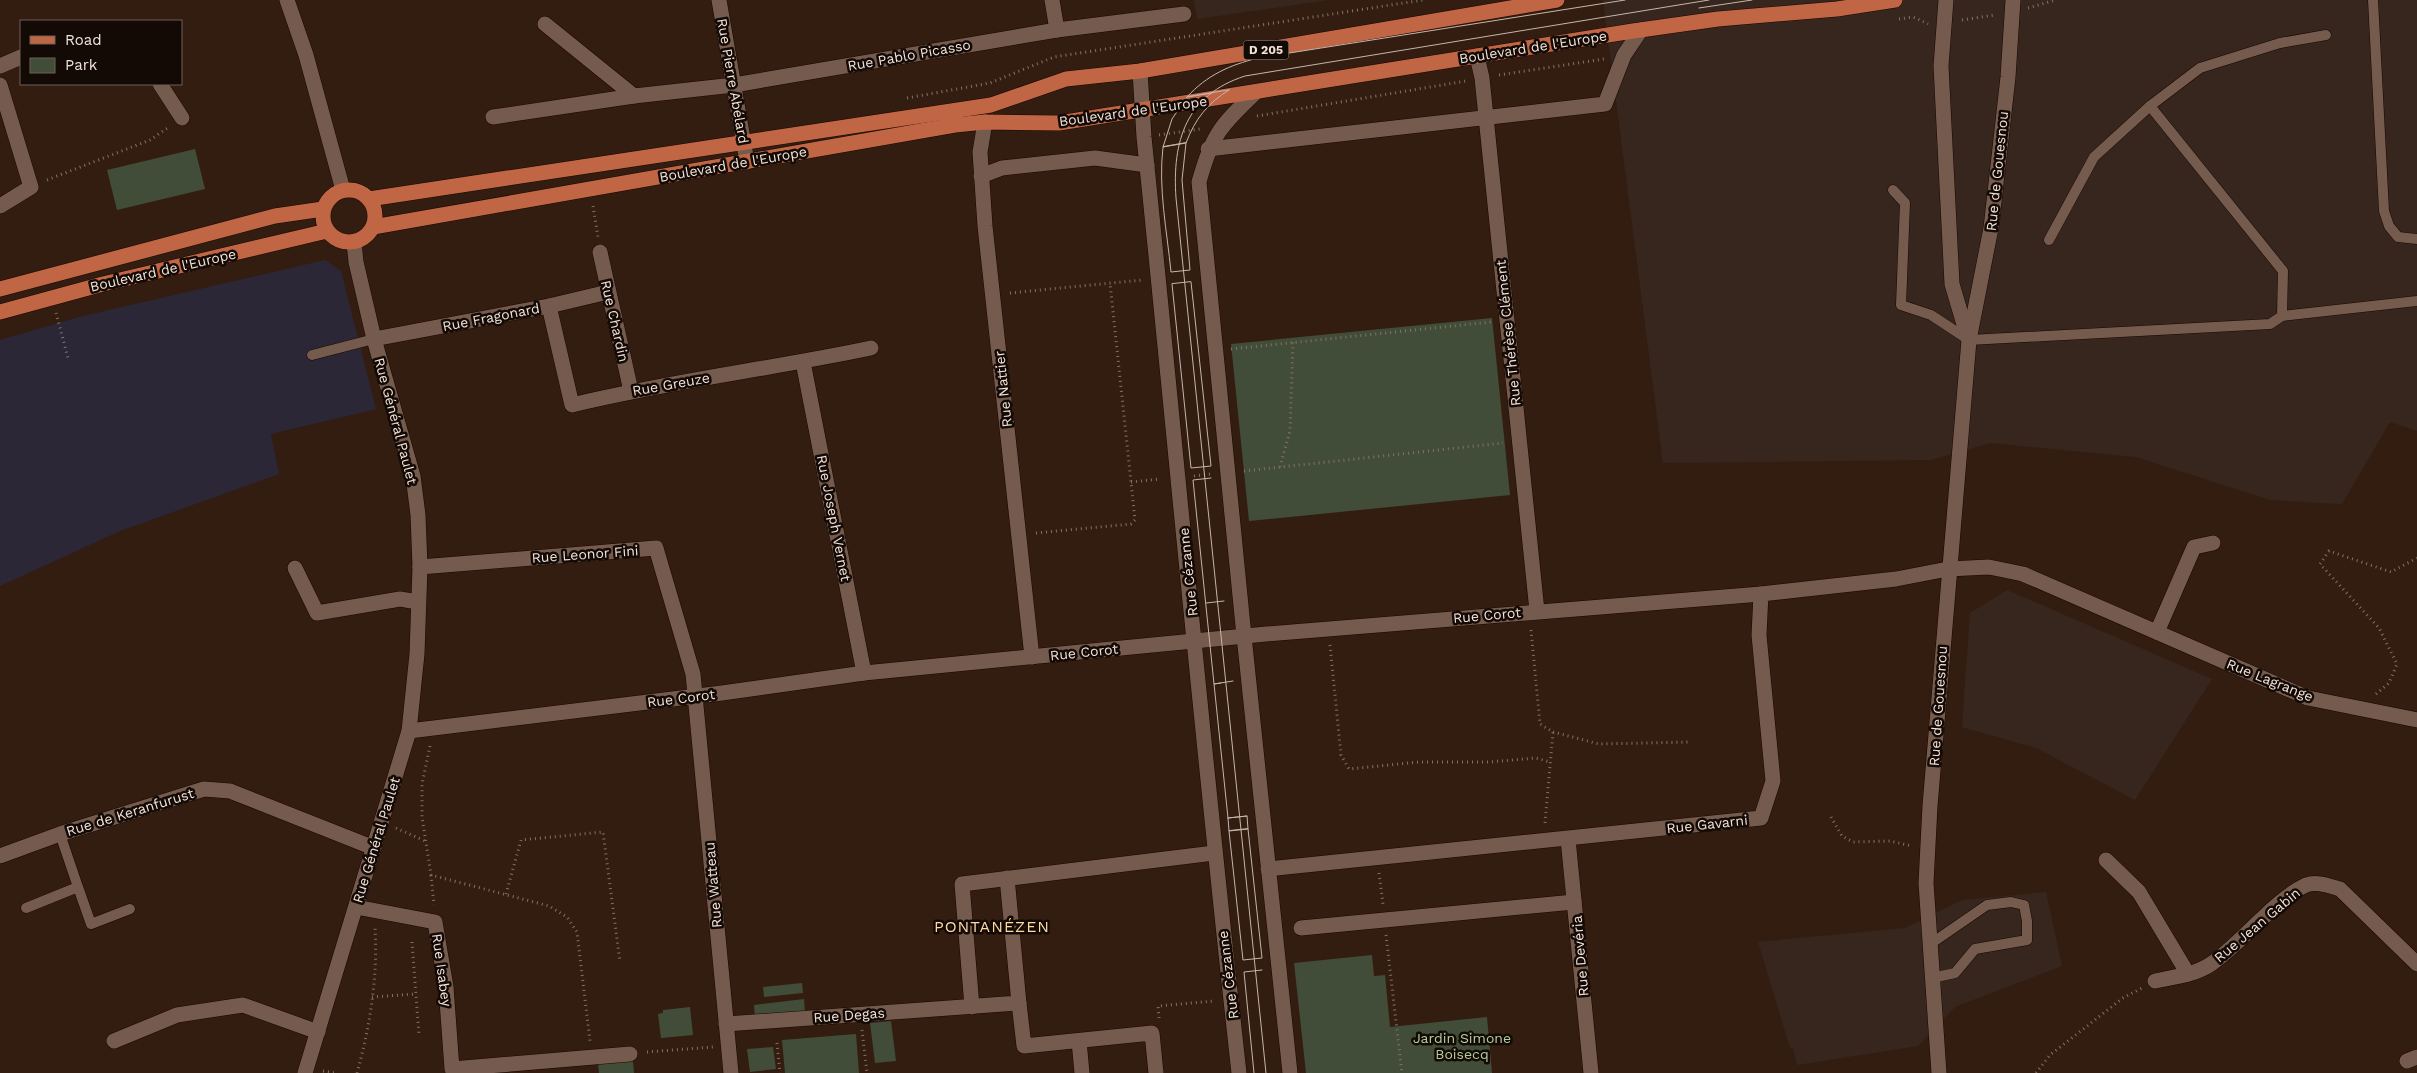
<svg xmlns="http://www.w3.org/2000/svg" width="2417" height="1073" font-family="'Work Sans',sans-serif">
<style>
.commercial{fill:#2c2737}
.industrial{fill:#37261d}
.green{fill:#414d38}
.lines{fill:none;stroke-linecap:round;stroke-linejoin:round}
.lane-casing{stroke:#190600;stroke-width:11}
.street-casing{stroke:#190600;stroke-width:16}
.secondary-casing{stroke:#190600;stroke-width:16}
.primary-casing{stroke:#190600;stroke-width:16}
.path{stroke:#847166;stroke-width:3;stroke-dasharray:1 4;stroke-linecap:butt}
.lane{stroke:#755b4d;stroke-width:10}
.street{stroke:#755b4d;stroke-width:15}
.secondary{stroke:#755b4d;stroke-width:15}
.primary{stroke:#c06645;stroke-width:15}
.tram{stroke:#c6b5ac;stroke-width:1}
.labels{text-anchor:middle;stroke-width:5;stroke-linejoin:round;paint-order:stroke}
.shield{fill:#130a05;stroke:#afa19a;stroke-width:1}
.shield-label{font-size:12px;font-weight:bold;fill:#f2e2da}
.street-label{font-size:14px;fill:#f2e2da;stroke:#130a05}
.park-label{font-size:14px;fill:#b2ce9d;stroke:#130a05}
.quarter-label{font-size:16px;letter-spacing:1px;fill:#ffd8a4;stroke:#130a05}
</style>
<rect width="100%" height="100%" fill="#331d11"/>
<path class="commercial" d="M 325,260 L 341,271 L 376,409 L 271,434 L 279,474 L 120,531 L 0,586 L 0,340 L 83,316 Z"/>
<g class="industrial">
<path d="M 1194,0 L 1329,0 L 1197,19 Z"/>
<path d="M 1603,0 L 2417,0 L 2417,431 L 2390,422 L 2342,504 L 2270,500 L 2136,457 L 1990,443 L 1931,460 L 1663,463 Z"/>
<path d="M 2007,590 L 2212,679 L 2135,800 L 2036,748 L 1962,727 L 1970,613 Z"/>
<path d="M 2046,892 L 2062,966 L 1955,1007 L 1918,1046 L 1797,1065 L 1793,1048 L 1790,1048 L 1758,942 L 1905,928 L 1962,900 Z"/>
</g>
<g class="green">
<path d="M 195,149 L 205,189 L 117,210 L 107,170 Z"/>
<path d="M 1492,318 L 1510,495 L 1249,521 L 1231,344 Z"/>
<path d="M 1372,955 L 1374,976 L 1385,975 L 1390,1027 L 1487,1017 L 1492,1073 L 1306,1073 L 1294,963 Z"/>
<path d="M 802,983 L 803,993 L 764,997 L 763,987 Z"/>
<path d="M 804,999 L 805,1012 L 755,1017 L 754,1005 Z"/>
<path d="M 690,1007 L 693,1035 L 661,1038 L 658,1014 L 663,1013 L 663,1010 Z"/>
<path d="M 891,1021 L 896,1061 L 875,1063 L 870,1023 Z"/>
<path d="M 856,1034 L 859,1073 L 785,1073 L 782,1040 Z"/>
<path d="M 773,1047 L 776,1069 L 750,1072 L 747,1049 Z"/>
<path d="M 633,1061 L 634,1073 L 599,1073 L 598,1064 Z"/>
</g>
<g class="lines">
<defs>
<g id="lane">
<path d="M 2373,0 L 2384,211 L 2389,226 L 2398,237 L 2417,239"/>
<path d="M 2150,106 L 2200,68 L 2280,43 L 2326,35"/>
<path d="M 1893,190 L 1905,203 L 1901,305 L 1931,315 L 1969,340 L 2270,324 L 2282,316 L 2283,271 L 2150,106 L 2094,157 L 2049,240"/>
<path d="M 2282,316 L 2417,301"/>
<path d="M 312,355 L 374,339"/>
<path d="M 78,887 L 91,924 L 130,909"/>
<path d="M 26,908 L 78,887 L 60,834"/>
<path d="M 1929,945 L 1987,905 L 2011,902 L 2024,905 L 2027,921 L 2027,940 L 1975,949 L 1955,973 L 1932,978"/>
</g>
<g id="street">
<path d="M 719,0 L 747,162"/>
<path d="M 1052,0 L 1057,30"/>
<path d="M 545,24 L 634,96"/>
<path d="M 1477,56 L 1482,78 L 1537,611"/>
<path d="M 0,66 L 21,57"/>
<path d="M 1140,71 L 1144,137 C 1176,449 1204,761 1239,1073"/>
<path d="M 160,84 L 182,118"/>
<path d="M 0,85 L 31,187 L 0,206"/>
<path d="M 1255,93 C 1220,126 1212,135 1199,182 L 1244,636 L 1290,1073"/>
<path d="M 493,117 L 634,96 L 734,85 L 1057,30 L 1184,14"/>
<path d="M 985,122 L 980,152 L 985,226 L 1032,657"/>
<path d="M 1208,149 L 1605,104 L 1624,55 L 1641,30"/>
<path d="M 981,176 L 1002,168 L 1095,158 L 1147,165"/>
<path d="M 600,252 L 631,391"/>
<path d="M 549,306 L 572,405 C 670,381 771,369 871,348"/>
<path d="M 374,339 L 549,306 L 608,292"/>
<path d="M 803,362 L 864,673"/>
<path d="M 420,567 L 656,548 L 693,674 L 731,1073"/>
<path d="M 295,568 L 317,613 L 400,599 L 418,602"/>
<path d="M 2157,632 L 2194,547 L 2213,543"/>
<path d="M 409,731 L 722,693 L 864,673 L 1266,634 L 1761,594"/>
<path d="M 1568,839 L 1591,1073"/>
<path d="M 0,856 L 60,834 L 204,789 L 230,791 L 374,848"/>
<path d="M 2106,860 L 2139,892 L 2188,974"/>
<path d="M 1268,869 L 1761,818 L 1773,781 L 1759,635 L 1761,594 L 1896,579 L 1948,569 L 1989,567 L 2023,574 L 2308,698 L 2417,720"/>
<path d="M 356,907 L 435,922 L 446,987 L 452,1069 L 630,1054"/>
<path d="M 1301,928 L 1574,902"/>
<path d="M 2155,981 C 2173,977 2195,975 2211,964 C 2241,944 2274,900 2306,885 C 2317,881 2329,886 2340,889 L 2417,964"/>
<path d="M 1019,1003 L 1024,1046 L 1152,1033 L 1156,1073"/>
<path d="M 972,1007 L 962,884 L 1214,853"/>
<path d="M 726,1024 L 1019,1003 L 1007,878"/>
<path d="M 114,1041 L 177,1015 L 243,1005 L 318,1032"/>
<path d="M 1079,1041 L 1082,1073"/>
<path d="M 2407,1061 L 2417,1057"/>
</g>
<g id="secondary">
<path d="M 287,0 L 306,55 L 343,190"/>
<path d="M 1946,0 L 1941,66 L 1952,284 L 1968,338"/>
<path d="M 305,1073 L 409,731 L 417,654 L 420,567 L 418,515 L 413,476 L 374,339 L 356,262 L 354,242"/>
<path d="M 1939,1073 L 1926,883 L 1930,806 L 1969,340 L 1991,228 L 2008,77 L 2013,0"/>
</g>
<g id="primary">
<circle cx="349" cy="216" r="26"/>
<path d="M 369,199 L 991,105 L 1066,79 L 1140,71 L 1557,0"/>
<path d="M 373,227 L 955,125 L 985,122 L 1059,123 L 1633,31 L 1718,19 L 1837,9 L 1895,0"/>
<path d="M 0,289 L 275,216 L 323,209"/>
<path d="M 0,312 L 103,284 L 327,231"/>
</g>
</defs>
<use href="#lane" class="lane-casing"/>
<use href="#street" class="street-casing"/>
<use href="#secondary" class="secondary-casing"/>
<use href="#primary" class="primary-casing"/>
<g class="path">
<path d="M 2028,8 L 2056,0"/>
<path d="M 1899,19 L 1913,17 L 1928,24"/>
<path d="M 1962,20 L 1995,15"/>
<path d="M 1499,75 L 1604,59"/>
<path d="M 907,98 L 990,83 L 1054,57 L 1423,0"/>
<path d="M 1257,116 L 1466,81"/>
<path d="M 1159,135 L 1200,129"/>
<path d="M 47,180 L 150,140 L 169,127"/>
<path d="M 593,206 L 598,237"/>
<path d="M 1010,293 L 1142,280"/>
<path d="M 56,313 L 68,358"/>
<path d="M 1231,349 L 1491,322"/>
<path d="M 1280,467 L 1290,431 L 1293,342"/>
<path d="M 1244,471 L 1503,443"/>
<path d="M 1194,476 L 1210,474"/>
<path d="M 1131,482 L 1160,479"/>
<path d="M 1036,533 L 1131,524 L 1135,520 L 1110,283"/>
<path d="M 1531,630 L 1540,724 L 1553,732 L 1545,823"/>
<path d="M 1330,645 L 1341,755 L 1349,769 L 1419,762 L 1489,762 L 1536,758 L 1550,762"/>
<path d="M 2376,694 L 2389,683 L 2397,664 L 2379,628 L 2320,564 L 2329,551 L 2391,572 L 2417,558"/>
<path d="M 1553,732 L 1599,744 L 1690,742"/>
<path d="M 430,746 L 422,784 L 422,817 L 431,875 L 549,906 L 567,917 L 577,932 L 590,1041"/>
<path d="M 1831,817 L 1842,836 L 1853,842 L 1890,841 L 1912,846"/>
<path d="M 396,828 L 425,841"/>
<path d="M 1379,873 L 1383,904"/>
<path d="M 431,875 L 434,905"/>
<path d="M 506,894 L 521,840 L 603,832 L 620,962"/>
<path d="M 1386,935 L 1402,1073"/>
<path d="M 412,942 L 419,1035"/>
<path d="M 372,997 L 415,994"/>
<path d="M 1159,1018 L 1158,1006 L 1214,1001"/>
<path d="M 862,1030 L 867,1073"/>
<path d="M 777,1043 L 780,1073"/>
<path d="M 647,1052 L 713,1047"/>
<path d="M 323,1071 L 335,1073"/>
<path d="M 357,1073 C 370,1026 378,977 375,928"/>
<path d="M 2036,1073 L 2050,1055 L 2123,998 L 2142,988"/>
</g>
<use href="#lane" class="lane"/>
<use href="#street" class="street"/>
<use href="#secondary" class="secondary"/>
<use href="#primary" class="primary"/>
<g class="tram">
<path d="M 1699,8 L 1752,0"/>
<path d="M 1229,90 C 1208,103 1195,119 1186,143 L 1163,147 L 1172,119 L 1187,97 Z"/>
<path d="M 1212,93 L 1187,97 C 1207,75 1230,65 1258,58 L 1625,0"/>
<path d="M 1186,143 L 1182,180 L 1190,270 L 1171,272 C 1167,231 1158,188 1163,147 Z"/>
<path d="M 1191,282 L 1211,466 L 1191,468 L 1172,284 Z"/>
<path d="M 1211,478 L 1193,480 L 1214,684 L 1233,681"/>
<path d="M 1206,603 L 1224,601"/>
<path d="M 1221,683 L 1214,684 L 1228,818 L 1229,831 L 1248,829 L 1247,816 L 1228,818"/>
<path d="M 1228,818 L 1247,816"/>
<path d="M 1248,829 L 1262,958 L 1243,960 L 1229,831 Z"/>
<path d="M 1254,1073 L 1244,972 L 1262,970"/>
<path d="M 1266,1073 L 1176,198 C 1172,141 1186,95 1245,76 L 1709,0"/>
</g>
</g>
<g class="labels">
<rect class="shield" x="1243.5" y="40.5" width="45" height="19" rx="4"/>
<g class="shield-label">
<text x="1266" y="54">D 205</text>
</g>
<g class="street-label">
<text transform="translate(1533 47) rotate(-9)" y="5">Boulevard de l'Europe</text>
<text transform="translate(909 55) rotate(-10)" y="5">Rue Pablo Picasso</text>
<text transform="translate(733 81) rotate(80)" y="5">Rue Pierre Abélard</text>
<text transform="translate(1133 111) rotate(-8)" y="5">Boulevard de l'Europe</text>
<text transform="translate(733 164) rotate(-10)" y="5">Boulevard de l'Europe</text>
<text transform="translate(1997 171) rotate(-84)" y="5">Rue de Gouesnou</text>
<text transform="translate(163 270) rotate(-13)" y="5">Boulevard de l'Europe</text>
<text transform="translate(491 317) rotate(-11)" y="5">Rue Fragonard</text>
<text transform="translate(615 321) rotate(77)" y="5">Rue Chardin</text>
<text transform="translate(1508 333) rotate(-96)" y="5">Rue Thérèse Clément</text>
<text transform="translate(671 384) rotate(-10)" y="5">Rue Greuze</text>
<text transform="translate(1003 389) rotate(-96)" y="5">Rue Nattier</text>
<text transform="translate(396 421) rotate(75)" y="5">Rue Général Paulet</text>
<text transform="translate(834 518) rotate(79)" y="5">Rue Joseph Vernet</text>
<text transform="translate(585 554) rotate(-4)" y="5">Rue Leonor Fini</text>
<text transform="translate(1188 572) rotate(-96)" y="5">Rue Cézanne</text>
<text transform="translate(1487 615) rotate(-5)" y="5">Rue Corot</text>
<text transform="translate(1084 652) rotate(-6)" y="5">Rue Corot</text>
<text transform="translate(2270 680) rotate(22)" y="5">Rue Lagrange</text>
<text transform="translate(681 698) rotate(-7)" y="5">Rue Corot</text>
<text transform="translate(1938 706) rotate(-86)" y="5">Rue de Gouesnou</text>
<text transform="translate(130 812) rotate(-17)" y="5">Rue de Keranfurust</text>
<text transform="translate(1707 824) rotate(-6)" y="5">Rue Gavarni</text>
<text transform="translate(376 840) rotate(-73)" y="5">Rue Général Paulet</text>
<text transform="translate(713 885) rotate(-95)" y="5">Rue Watteau</text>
<text transform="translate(2257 925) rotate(-40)" y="5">Rue Jean Gabin</text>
<text transform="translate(1580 956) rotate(-95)" y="5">Rue Devéria</text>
<text transform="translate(442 970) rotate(82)" y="5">Rue Isabey</text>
<text transform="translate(1228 975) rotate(-97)" y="5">Rue Cézanne</text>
<text transform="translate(849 1015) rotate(-4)" y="5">Rue Degas</text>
</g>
<g class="park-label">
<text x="1462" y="1043">Jardin Simone<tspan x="1462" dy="16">Boisecq</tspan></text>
</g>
<g class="quarter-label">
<text x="992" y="932">PONTANÉZEN</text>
</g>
</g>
<rect x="20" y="20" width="162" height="65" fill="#130a05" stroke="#6c605a"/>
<rect x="30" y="36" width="25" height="8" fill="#c06645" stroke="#6c605a"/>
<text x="65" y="45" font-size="15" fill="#f2e2da">Road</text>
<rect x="30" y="58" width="25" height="15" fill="#414d38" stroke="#6c605a"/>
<text x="65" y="70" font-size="15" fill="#f2e2da">Park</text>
</svg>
